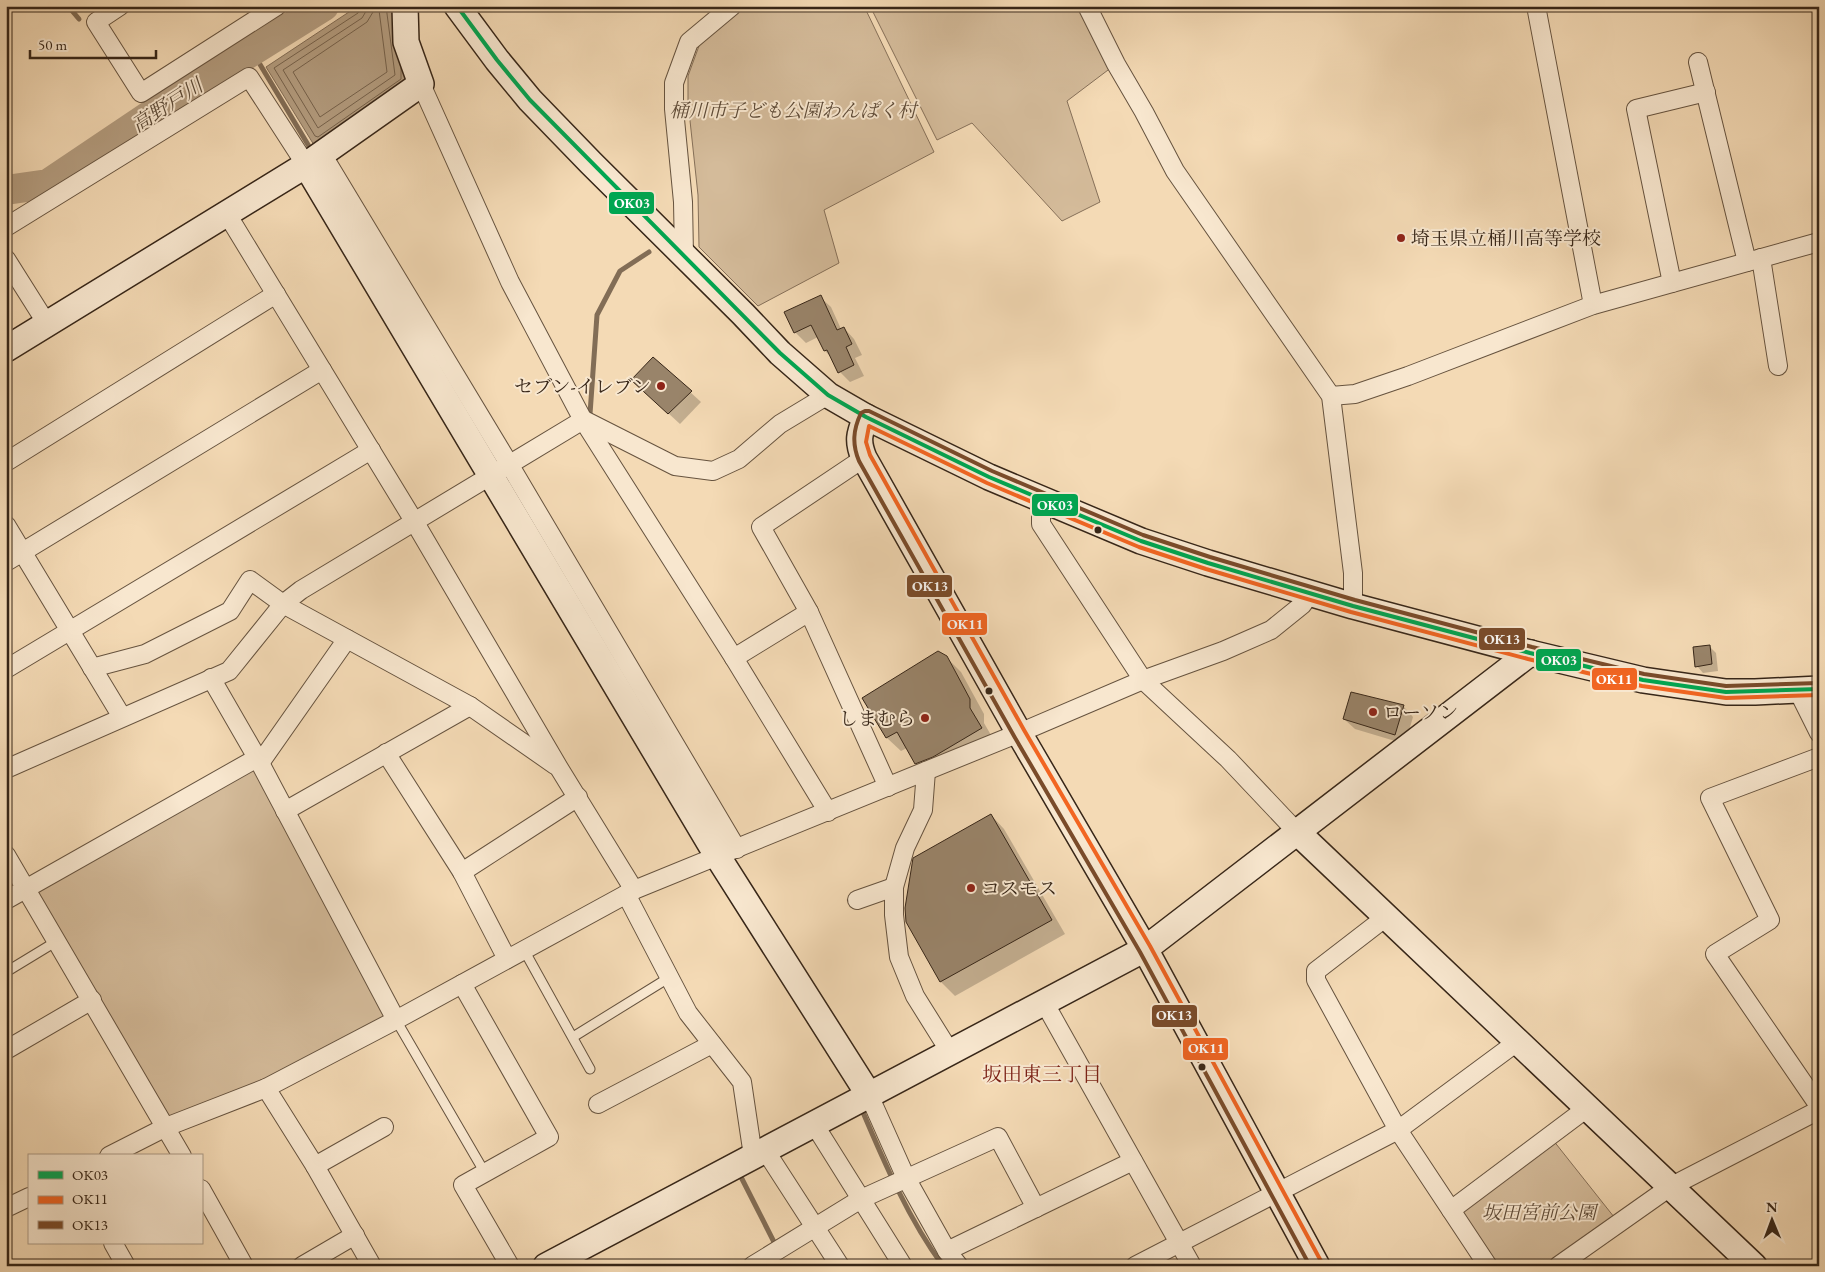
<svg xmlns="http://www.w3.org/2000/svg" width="1825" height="1272" font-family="'EB Garamond','Noto Serif JP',serif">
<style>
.green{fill:#d4bb9a;stroke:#867059}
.water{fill:#b49d80;stroke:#826d56}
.shadow{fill:#0003}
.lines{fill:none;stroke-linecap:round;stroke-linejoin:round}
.shore{stroke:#76624c;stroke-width:1}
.stream{stroke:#826d56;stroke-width:5}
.river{stroke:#b49d80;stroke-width:30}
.building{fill:#99846a;stroke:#372618}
.lane-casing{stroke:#66533f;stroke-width:11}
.street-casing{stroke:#66533f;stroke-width:20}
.secondary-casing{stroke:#372618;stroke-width:28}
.lane{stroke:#f8e7cf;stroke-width:9}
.street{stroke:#f8e7cf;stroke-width:18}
.secondary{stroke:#f8e7cf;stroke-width:25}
.bus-1-casing{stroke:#f8e7cf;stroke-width:8}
.bus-2-casing{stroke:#f8e7cf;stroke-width:8}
.bus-3-casing{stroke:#f8e7cf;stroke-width:8}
.bus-1{stroke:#00a651;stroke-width:4}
.bus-2{stroke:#f26522;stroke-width:4}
.bus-3{stroke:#7a4b2a;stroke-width:4}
.poi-dot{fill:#8f2418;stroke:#f8e7cf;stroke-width:2}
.bus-dot{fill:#372618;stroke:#f8e7cf;stroke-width:2}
.labels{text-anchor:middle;stroke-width:4;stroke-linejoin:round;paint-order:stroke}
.park-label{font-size:19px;font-style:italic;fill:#5e4b38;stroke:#f8e7cf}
.poi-label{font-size:19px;fill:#372618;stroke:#f8e7cf;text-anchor:start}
.water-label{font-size:20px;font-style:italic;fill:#5c4a37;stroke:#f8e7cf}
.neighbourhood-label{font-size:20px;fill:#7a1f14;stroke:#f8e7cf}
.line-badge{stroke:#f8e7cf;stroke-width:2}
.badge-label{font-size:14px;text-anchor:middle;font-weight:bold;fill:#fff}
</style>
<rect width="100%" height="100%" fill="#f4dab5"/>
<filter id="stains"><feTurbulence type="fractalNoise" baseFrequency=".004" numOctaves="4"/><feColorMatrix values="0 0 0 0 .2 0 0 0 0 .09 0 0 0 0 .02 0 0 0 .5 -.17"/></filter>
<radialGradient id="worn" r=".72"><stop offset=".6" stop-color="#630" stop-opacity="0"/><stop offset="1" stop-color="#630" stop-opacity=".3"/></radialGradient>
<g class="green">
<path d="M 737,6 L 864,6 L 934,152 L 824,210 L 839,263 L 758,306 L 699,247 L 698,195 L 688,102 L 688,76 L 703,35 Z"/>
<path d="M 870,6 L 1087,6 L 1116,64 L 1067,101 L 1100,202 L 1062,221 L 972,123 L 937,140 Z"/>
<path d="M 257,758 L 396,1020 L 166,1127 L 26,889 Z"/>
<path d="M 1549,1135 L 1618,1222 L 1558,1266 L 1488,1266 L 1451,1210 Z"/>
</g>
<path class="water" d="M 358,6 L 397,6 L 408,81 L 314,145 L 266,67 Z"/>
<g class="shadow">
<path d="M 820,297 L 831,307 L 841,329 L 844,328 L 854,339 L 862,355 L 855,358 L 864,376 L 850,382 L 840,372 L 833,359 L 825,351 L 818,337 L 806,343 L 795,332 Z"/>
<path d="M 653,358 L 701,402 L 680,424 L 643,390 Z"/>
<path d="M 1709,646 L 1716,653 L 1718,671 L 1703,673 L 1697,666 Z"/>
<path d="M 946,657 L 961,672 L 984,714 L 984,723 L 995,742 L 930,777 L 916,763 L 907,748 L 901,751 L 887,738 L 864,698 Z"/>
<path d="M 1403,706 L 1413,717 L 1405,744 L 1355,729 L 1344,719 Z"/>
<path d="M 991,815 L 1004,829 L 1065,934 L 955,996 L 941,982 L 907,921 Z"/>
</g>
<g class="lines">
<g class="shore">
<path d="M 360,6 L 358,13 L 274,68 L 315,136 L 318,137 L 401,79 L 401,68"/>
<path d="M 367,6 L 365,13 L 362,18 L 283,70 L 318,128 L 395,75 L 386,6"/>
<path d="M 374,6 L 376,7 L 367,22 L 293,72 L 320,117 L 387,72 L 379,10 L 377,7 L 379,6"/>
</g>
<g class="stream">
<path d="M 68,6 L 79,19"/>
<path d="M 252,51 L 313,153"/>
<path d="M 587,418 L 590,414 L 597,315 L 620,271 L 649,252"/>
<path d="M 864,1107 L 862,1110 C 884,1162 909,1220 943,1266"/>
<path d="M 739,1173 L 776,1246 L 774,1247"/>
</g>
<path class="river" d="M 6,190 L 48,184 L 161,108 L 324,6"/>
</g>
<g class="building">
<path d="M 821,295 L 837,330 L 844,327 L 852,344 L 846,347 L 854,365 L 838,373 L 827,350 L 824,351 L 811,325 L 794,333 L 784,312 Z"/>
<path d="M 653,357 L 692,391 L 668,414 L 631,380 Z"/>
<path d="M 1710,645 L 1712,664 L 1695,667 L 1693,647 Z"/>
<path d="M 938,651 L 947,656 L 970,699 L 970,708 L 982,728 L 933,757 L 915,764 L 897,732 L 886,738 L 862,698 Z"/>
<path d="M 1351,692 L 1404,705 L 1395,735 L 1343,719 Z"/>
<path d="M 991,814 L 1052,920 L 940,982 L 906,922 L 905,908 L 913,858 Z"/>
</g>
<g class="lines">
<defs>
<g id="lane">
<path d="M 524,950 L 590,1069"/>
<path d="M 6,972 L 57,941"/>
<path d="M 396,1020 L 485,1173"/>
<path d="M 573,1037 L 670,977"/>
</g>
<g id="street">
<path d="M 120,6 L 96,22 L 141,93 L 277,6"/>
<path d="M 1087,6 L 1116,64 L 1144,112 L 1175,171 L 1331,396 L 1353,573 L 1353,606"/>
<path d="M 1536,6 L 1593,305"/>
<path d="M 1698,62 L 1747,262"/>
<path d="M 421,84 L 510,282 L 583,420 L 734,658 L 828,812"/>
<path d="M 322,154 L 509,464 L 737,849"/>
<path d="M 227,214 L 414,521 L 559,768 L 634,890"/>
<path d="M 6,227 L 249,77 L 306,165"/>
<path d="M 684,255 L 683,202 L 674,109 L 674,83 L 689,42 L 732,6"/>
<path d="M 1761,258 L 1778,366"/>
<path d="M 6,259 L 47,324"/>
<path d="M 1672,283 L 1636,109 L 1706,92"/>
<path d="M 1331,396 L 1355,394 L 1408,376 L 1593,305 L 1819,242"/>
<path d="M 584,420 L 675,466 L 713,471 L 739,459 L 780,424 L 828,395"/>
<path d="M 864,458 L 761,527 L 809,612 L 888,787"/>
<path d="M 6,462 L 276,294"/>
<path d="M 1041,500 L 1041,524 L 1143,680 L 1228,759 L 1297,832"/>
<path d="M 6,525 L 122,717"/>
<path d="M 6,562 L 322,370"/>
<path d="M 734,658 L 809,612"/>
<path d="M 92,668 L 145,654 L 230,611 L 250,580 L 283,604 L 470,706 L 555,765"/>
<path d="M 6,669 L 371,450"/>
<path d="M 211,678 L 260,763 L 396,1020"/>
<path d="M 1798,691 L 1819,733"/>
<path d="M 386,753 L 462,872 L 507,959"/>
<path d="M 1819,757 L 1710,798 L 1770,920 L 1715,954 L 1819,1106"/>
<path d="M 260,763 L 347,639"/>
<path d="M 6,769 L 229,671 L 283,604 L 301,590 L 583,420"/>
<path d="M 926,771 L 923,810 L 905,848 L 894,887 L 894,915 L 899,957 L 915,996 L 950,1052"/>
<path d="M 285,811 L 470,706"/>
<path d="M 6,855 L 182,1156"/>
<path d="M 462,872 L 578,797"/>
<path d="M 626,894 L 688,1013 L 742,1082 L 753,1156"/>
<path d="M 6,900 L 257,758"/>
<path d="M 857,900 L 894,887"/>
<path d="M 1386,917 L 1316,971 L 1316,980 L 1398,1130 L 1488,1266"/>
<path d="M 462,984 L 549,1137 L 463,1185 L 510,1266"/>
<path d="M 1044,1002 L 1192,1266"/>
<path d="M 6,1050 L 92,1000"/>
<path d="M 266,1088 L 315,1166 L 372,1266"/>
<path d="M 869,1095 L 906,1178 L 947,1251 L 959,1266"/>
<path d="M 598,1104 L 712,1044"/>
<path d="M 814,1124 L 903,1266"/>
<path d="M 765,1150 L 840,1266"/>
<path d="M 109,1156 L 166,1127 L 266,1088 L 396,1020 L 634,890 L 1019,733 L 1143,680 L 1223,651 L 1271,630 L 1302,605 L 1310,594"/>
<path d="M 315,1166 L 384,1127"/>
<path d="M 201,1189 L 244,1266"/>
<path d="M 6,1208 L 29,1197"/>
<path d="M 1451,1210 L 1587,1108"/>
<path d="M 113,1243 L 126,1266"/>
<path d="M 947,1251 L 1133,1161"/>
<path d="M 302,1266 L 355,1235"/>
<path d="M 752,1266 L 861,1199 L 998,1137 L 1036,1208"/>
<path d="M 1135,1266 L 1398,1130 L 1517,1042"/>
<path d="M 1558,1266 L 1670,1187 L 1819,1110"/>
</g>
<g id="secondary">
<path d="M 457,6 L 497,60 L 530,100 L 591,163 L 743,314 L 780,353 L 828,395 L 866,417 L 989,477 L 1141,541 L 1208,563 L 1353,606 L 1530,653 L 1643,680 L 1726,692 L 1755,692 L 1819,689"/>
<path d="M 306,165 L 718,857 L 869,1095"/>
<path d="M 6,349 L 306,165 L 421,84 L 406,42 L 405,6"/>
<path d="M 866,417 C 859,434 857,441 864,458 L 1019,733 L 1145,949 L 1317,1266"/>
<path d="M 1297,832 L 1754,1266"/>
<path d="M 546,1266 L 1145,949 L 1530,653"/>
</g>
</defs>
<use href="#lane" class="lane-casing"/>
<use href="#street" class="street-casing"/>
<use href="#secondary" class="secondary-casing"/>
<use href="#lane" class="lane"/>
<use href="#street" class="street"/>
<use href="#secondary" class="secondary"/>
<defs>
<path id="bus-1" d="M 457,6 L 497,60 L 530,100 L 780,353 L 828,395 L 866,417 L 989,477 L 1141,541 L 1208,563 L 1353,606 L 1530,653 L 1643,680 L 1726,692 L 1819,689"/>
<path id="bus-2" d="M 1322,1263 L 1150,946 L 1024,730 L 870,455 L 866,442 L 869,426 L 987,483 L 1139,547 L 1206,569 L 1351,612 L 1528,659 L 1642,686 L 1726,698 L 1819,695"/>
<path id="bus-3" d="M 1310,1266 L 1140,952 L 1014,736 L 859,461 C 852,444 853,430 861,413 L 865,411 L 869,411 L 992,471 L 1143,535 L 1210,557 L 1355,600 L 1532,647 L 1644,674 L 1726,686 L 1819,683"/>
</defs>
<use href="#bus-1" class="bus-1-casing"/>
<use href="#bus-2" class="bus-2-casing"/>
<use href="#bus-3" class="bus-3-casing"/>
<use href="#bus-1" class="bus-1"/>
<use href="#bus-2" class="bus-2"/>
<use href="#bus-3" class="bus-3"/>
</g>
<g class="poi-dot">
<circle cx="1401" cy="238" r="5"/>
<circle cx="661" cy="386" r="5"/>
<circle cx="1373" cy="712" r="5"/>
<circle cx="925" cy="718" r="5"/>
<circle cx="971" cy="888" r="5"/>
</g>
<g class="bus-dot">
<circle cx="1098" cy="530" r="4.5"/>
<circle cx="989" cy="691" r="4.5"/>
<circle cx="1202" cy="1067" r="4.5"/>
</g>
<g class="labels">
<g class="park-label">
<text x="793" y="117">桶川市子ども公園わんぱく村</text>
<text x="1539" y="1219">坂田宮前公園</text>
</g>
<g class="poi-label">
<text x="1411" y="245">埼玉県立桶川高等学校</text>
<text x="651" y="393" text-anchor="end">セブン-イレブン</text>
<text x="1383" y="719">ローソン</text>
<text x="915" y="725" text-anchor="end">しまむら</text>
<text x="981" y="895">コスモス</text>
</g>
<g class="water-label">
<text transform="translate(167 105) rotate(-33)" y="7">高野戸川</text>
</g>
<g class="neighbourhood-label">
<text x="1042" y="1081">坂田東三丁目</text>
</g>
</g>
<g class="line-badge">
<rect x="608" y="191" width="47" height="24" rx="5" fill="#00a651"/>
<rect x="1031" y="493" width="48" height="24" rx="5" fill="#00a651"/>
<rect x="906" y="574" width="47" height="24" rx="5" fill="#7a4b2a"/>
<rect x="941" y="612" width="47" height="24" rx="5" fill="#f26522"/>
<rect x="1478" y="627" width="48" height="24" rx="5" fill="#7a4b2a"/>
<rect x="1535" y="648" width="47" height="24" rx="5" fill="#00a651"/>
<rect x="1591" y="667" width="47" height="24" rx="5" fill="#f26522"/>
<rect x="1151" y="1004" width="47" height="24" rx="5" fill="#7a4b2a"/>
<rect x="1182" y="1037" width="47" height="24" rx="5" fill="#f26522"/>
</g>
<g class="badge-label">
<text x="632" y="208">OK03</text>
<text x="1055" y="510">OK03</text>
<text x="930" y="591">OK13</text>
<text x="965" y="629">OK11</text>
<text x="1502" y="644">OK13</text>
<text x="1559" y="665">OK03</text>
<text x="1614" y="684">OK11</text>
<text x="1174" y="1020">OK13</text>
<text x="1206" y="1053">OK11</text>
</g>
<rect width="1825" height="1272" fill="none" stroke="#f4dab5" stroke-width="25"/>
<rect x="8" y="8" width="1810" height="1257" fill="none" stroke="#372618" stroke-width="2.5"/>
<rect x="12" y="12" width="1800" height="1247" fill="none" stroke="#372618"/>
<rect x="28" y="1154" width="175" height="90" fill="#f8e7cf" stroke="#ab9a86"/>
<rect x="38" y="1171" width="25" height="8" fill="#00a651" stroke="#ab9a86"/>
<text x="72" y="1180" font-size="15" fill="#372618">OK03</text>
<rect x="38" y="1196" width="25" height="8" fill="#f26522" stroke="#ab9a86"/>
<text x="72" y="1204" font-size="15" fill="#372618">OK11</text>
<rect x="38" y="1221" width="25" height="8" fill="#7a4b2a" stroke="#ab9a86"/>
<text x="72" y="1230" font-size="15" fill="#372618">OK13</text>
<g transform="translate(1772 1220) rotate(359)" stroke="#f8e7cf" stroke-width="4" paint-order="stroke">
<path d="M0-4L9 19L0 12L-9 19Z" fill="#372618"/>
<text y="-8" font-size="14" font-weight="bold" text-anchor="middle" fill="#372618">N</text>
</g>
<path d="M30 50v8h126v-8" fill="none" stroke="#372618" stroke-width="2.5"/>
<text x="38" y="50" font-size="15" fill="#372618" stroke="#f8e7cf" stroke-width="4" paint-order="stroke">50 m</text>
<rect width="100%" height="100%" filter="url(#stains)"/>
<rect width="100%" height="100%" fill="url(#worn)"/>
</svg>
